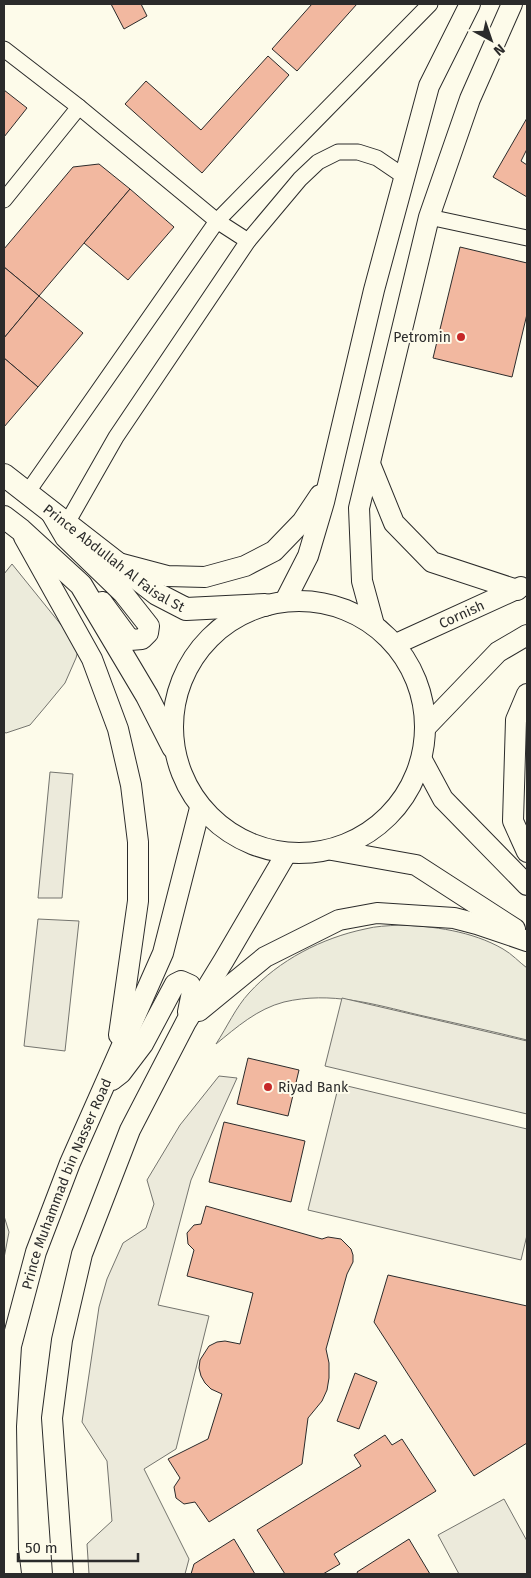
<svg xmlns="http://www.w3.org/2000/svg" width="531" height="1578" font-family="'Fira Sans',sans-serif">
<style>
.green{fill:#ecebdb;stroke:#74746e}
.parking{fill:#eceadb;stroke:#74746e}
.building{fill:#f2b8a0;stroke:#2b2b2b}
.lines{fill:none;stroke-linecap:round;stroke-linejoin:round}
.street-casing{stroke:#2b2b2b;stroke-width:17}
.secondary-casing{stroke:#2b2b2b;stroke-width:22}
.primary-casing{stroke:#2b2b2b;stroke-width:24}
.street{stroke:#fdfbea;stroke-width:15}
.secondary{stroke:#fdfbea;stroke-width:20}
.primary{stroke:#fdfbea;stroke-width:22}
.poi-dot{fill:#c62828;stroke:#fdfbea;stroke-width:2}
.labels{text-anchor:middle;stroke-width:4;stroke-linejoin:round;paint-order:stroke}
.poi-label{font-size:14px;fill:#2b2b2b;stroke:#fdfbea;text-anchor:end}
.street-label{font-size:14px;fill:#2b2b2b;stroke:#fdfbea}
</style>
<rect width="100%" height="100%" fill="#fdfbea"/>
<g class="green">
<path d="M 12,564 L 79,647 L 76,658 L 65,683 L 46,706 L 30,725 L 6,733 L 4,732 L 4,574 Z"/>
<path d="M 399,925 C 433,926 472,931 503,949 C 512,954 519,962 527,968 L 527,1040 C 491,1031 455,1023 419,1015 C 373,1004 331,991 284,1002 C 257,1009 237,1027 216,1044 C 227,1027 236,1007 249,993 C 279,960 322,938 365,929 C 376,926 387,926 399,925 Z"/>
<path d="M 4,1216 L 9,1232 L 4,1258 Z"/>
</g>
<g class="parking">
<path d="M 50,772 L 73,774 L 62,898 L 38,898 Z"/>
<path d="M 38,919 L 79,921 L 65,1051 L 24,1046 Z"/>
<path d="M 342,998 L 527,1041 L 527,1114 L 325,1066 Z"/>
<path d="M 219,1076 L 237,1078 L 191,1180 L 158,1305 L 209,1316 L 176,1449 L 144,1469 L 189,1559 L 185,1574 L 89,1574 L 87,1544 L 112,1521 L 107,1461 L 82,1422 L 99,1307 L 107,1279 L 123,1243 L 146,1228 L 154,1204 L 147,1180 L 180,1125 Z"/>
<path d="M 339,1084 L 527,1129 L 527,1235 L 521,1260 L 308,1210 Z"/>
<path d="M 504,1499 L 527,1541 L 527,1574 L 459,1574 L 438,1535 Z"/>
</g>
<g class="building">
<path d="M 111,4 L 141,4 L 147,16 L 124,29 Z"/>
<path d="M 312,4 L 357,4 L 297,71 L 272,49 Z"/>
<path d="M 268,56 L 289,75 L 202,173 L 125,104 L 146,81 L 201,130 Z"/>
<path d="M 4,90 L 27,108 L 4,137 Z"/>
<path d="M 527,118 L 527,149 L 521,161 L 527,165 L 527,197 L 493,177 Z"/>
<path d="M 99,164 L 130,189 L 39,296 L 4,267 L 4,249 L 73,167 Z"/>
<path d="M 130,189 L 174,227 L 128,280 L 84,243 Z"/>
<path d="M 460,247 L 527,263 L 527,314 L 512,377 L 433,358 Z"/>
<path d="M 4,267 L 39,296 L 4,338 Z"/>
<path d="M 39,296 L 83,333 L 38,387 L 4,358 L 4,338 Z"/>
<path d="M 4,358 L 38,387 L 4,427 Z"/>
<path d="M 248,1058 L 299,1070 L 288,1116 L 237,1104 Z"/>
<path d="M 224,1122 L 305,1141 L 291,1202 L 209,1182 Z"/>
<path d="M 206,1206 L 322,1239 L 328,1237 L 341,1239 L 351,1249 L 353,1255 L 353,1262 L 347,1274 L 326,1349 L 329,1363 L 329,1378 L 327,1390 L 322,1401 L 308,1418 L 302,1464 L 209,1522 L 195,1502 L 184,1504 L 176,1498 L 174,1487 L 180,1478 L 168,1459 L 208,1439 L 222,1394 L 211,1389 L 205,1383 L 201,1376 L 199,1368 L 200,1360 L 209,1346 L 217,1342 L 225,1341 L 240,1344 L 253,1293 L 187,1276 L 194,1250 L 188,1244 L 187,1233 L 194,1225 L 201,1224 Z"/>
<path d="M 388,1275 L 527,1306 L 527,1443 L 474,1476 L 374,1322 Z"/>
<path d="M 355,1373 L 377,1382 L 359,1429 L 337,1421 Z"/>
<path d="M 385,1435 L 392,1445 L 402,1439 L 436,1491 L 334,1554 L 340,1564 L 323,1574 L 285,1574 L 257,1530 L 361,1466 L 354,1455 Z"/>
<path d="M 234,1539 L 255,1574 L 191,1574 L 194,1564 Z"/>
<path d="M 409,1539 L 430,1574 L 358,1574 L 357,1572 Z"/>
</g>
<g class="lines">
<defs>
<g id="street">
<path d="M 4,49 L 79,107 L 217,221 L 248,241"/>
<path d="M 4,200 L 79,107"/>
<path d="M 429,217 L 527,238"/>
<path d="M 27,493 L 217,221 L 430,4"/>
<path d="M 67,523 L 116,437 L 248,241 L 300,179 L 318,162 L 338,152 L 358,152 L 377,158 L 405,177"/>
</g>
<g id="secondary">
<path d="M 370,464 L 394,523 L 432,562 L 517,590"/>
<path d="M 51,513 L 65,537 L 123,593 L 149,626 L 148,633 L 142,639 L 130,640 L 102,602"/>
<path d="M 24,537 L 92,659 L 118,729 L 131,785 L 138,842 L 138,901 L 119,1035"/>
<path d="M 118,563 L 167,576 L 205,577 L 245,566 L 274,551 L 302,522 L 320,495"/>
<circle cx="299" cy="727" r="126"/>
<path d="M 285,601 L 308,556 L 324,502 L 374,290 L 429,86 L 470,4"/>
<path d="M 374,625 L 362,581 L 359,508 L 429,217 L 470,99 L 512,4"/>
<path id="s1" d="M 396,644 L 521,587"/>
<path d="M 527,694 L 516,720 L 513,821 L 527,852"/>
<path d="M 426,727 L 498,652 L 527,635"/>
<path d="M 422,760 L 443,799 L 527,885"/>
<path d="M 332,850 L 416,865 L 515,929"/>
<path d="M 199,1011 L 265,957 L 339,920 L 377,913 L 454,918 L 477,924 L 527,941"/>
<path d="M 112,1080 L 121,1073 L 143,1044 L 175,984 L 181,981 L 190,985 L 192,992 L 188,1012"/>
<path id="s2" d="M 11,1574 L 8,1550 L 6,1426 L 11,1346 L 36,1252 L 70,1163 L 163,953 L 200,808"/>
<path d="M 63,1574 L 52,1418 L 62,1340 L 82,1254 L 130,1130 L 186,1022 L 224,960 L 286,854"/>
</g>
<g id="primary">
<path id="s3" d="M 4,475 L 157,594 L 186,609 L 265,605"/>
<path d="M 4,517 L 21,530 L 81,585 L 147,696 L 173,747"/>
</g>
</defs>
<use href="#street" class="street-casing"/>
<use href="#secondary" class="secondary-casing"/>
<use href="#primary" class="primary-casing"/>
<use href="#street" class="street"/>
<use href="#secondary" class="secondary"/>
<use href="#primary" class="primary"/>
</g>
<g class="poi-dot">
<circle cx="461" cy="337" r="5"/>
<circle cx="268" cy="1087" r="5"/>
</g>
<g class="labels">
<g class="poi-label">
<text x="451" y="342">Petromin</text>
<text x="278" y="1092" text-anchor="start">Riyad Bank</text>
</g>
<g class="street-label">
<text dy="5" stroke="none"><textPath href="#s3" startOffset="138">Prince Abdullah Al Faisal St</textPath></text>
<text dy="5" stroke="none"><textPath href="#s1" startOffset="72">Cornish</textPath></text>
<text dy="5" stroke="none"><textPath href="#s2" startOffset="400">Prince Muhammad bin Nasser Road</textPath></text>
</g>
</g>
<rect width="531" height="1578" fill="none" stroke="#2b2b2b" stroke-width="10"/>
<g transform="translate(491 40) rotate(140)" stroke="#fdfbea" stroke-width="4" paint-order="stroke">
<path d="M0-4L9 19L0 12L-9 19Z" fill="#2b2b2b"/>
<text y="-8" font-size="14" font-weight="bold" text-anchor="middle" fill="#2b2b2b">N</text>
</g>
<path d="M18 1553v8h120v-8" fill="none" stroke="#2b2b2b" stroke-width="2.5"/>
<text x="25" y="1553" font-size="15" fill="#2b2b2b" stroke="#fdfbea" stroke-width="4" paint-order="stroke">50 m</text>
</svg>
